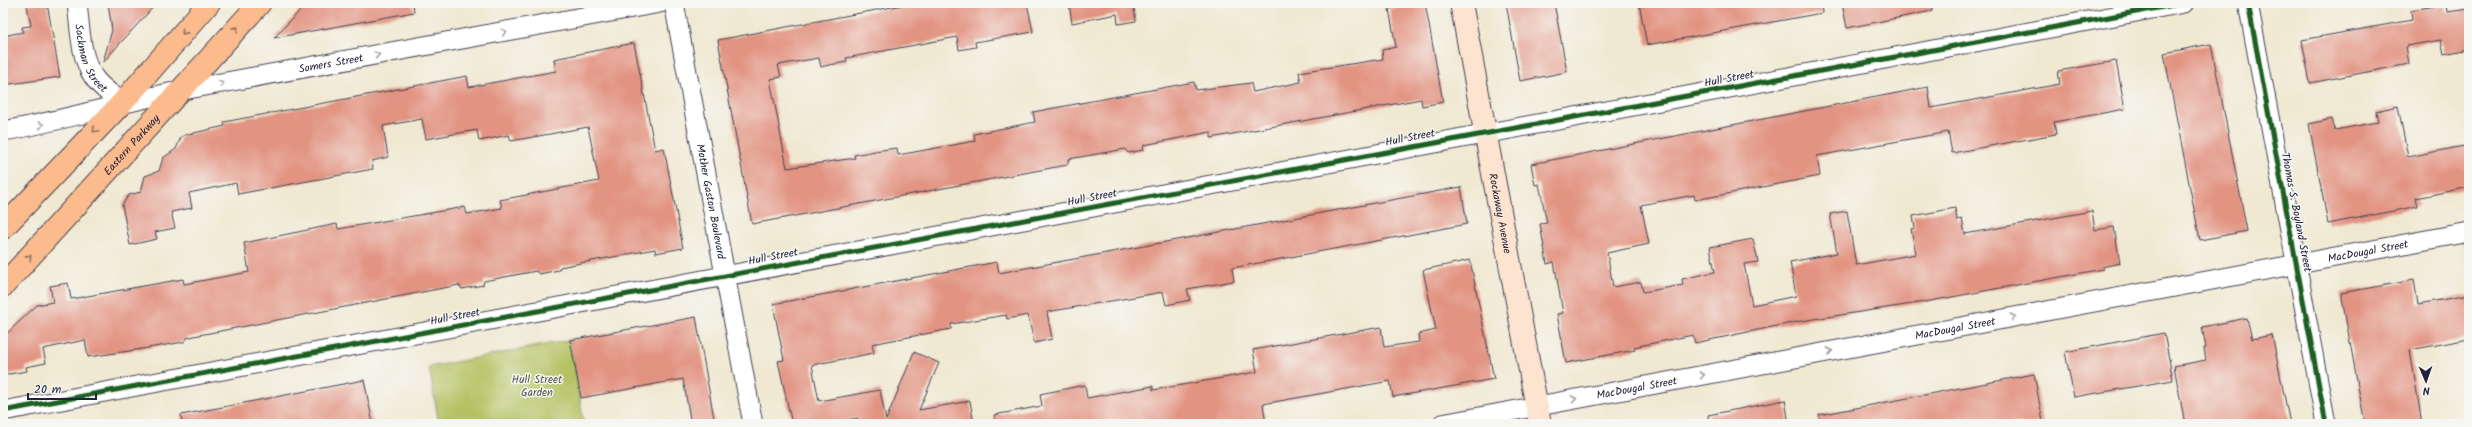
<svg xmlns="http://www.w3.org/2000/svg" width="2472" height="427" font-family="Kalam,sans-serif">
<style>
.green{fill:#b5c264;stroke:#6c7250}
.building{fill:#e29381}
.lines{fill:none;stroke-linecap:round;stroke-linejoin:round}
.street-casing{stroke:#414052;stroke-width:21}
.secondary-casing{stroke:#414052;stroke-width:24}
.primary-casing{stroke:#414052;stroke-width:24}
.street{stroke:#fff;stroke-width:19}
.secondary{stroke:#fde4d1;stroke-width:22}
.primary{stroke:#fbbb8c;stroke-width:22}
.cycleway-casing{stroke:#f6f6f2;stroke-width:8}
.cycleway{stroke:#1b5e20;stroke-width:5}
.oneway{stroke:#8e6e64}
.oneway2{stroke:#9c9ca7}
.labels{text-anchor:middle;stroke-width:3;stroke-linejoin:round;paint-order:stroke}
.street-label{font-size:11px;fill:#22223b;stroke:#f6f6f2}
.park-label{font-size:11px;fill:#555a49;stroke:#f6f6f2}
</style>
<rect width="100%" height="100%" fill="#f6f6f2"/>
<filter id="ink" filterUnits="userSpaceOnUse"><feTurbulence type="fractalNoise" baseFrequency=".025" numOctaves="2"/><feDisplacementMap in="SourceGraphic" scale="8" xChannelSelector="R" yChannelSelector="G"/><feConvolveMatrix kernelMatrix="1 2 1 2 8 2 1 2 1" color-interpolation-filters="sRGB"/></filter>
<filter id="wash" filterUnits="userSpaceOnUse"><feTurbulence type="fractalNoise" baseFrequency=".012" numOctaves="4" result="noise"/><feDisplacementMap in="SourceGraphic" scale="16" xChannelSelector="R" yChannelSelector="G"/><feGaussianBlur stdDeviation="0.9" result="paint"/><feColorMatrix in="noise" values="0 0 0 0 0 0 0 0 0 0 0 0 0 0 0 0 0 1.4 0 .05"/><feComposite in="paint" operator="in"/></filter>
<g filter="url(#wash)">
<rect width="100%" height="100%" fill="#f0e8d1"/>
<path class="green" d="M 570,340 L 584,424 L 439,424 L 429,367 Z"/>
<g id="blocks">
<g class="building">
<path d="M 37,3 L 47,3 L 60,77 L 3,85 L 3,36 L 23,32 L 22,27 L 31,26 L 27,5 Z"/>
<path d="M 108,3 L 157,3 L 103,62 L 112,30 Z"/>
<path d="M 307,3 L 413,3 L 414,12 L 274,38 Z"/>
<path d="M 913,3 L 1027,3 L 1033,32 L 975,42 L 976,47 L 959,50 L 957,37 L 846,58 L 847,62 L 829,65 L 821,67 L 819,58 L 778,65 L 781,77 L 770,79 L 787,168 L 855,158 L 854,155 L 881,150 L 897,148 L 898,155 L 975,141 L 974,134 L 1035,122 L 1033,112 L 1194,82 L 1196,90 L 1251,83 L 1253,92 L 1301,82 L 1299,72 L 1383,59 L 1382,50 L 1396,47 L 1389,9 L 1404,6 L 1404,3 L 1425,3 L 1443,102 L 1422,106 L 1421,99 L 1211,138 L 1211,132 L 1144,145 L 1143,150 L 1128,153 L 1125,149 L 1069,159 L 1067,165 L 752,224 L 718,40 Z"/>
<path d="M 1069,3 L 1133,3 L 1136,21 L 1118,24 L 1117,14 L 1072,23 Z"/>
<path d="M 1506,3 L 1554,3 L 1567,72 L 1520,81 Z"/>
<path d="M 1639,3 L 1821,3 L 1822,13 L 1647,45 Z"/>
<path d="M 1842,3 L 1932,3 L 1932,11 L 1847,28 Z"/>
<path d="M 2446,4 L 2447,12 L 2469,9 L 2469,49 L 2444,54 L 2441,40 L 2406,46 L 2409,64 L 2310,83 L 2302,40 L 2412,20 L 2411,10 Z"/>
<path d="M 634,43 L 655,150 L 664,148 L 683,248 L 656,253 L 655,249 L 613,257 L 560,267 L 559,270 L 539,274 L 536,271 L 484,281 L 483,285 L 462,289 L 459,285 L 194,336 L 187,338 L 184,342 L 136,350 L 88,357 L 85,340 L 43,349 L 46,363 L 26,367 L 27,371 L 3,375 L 3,337 L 37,305 L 53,302 L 50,286 L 68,283 L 71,299 L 183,279 L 184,284 L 249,272 L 244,243 L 337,224 L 338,229 L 465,207 L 467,214 L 502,208 L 500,200 L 599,181 L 588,127 L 511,141 L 509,135 L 479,141 L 477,130 L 426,139 L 422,119 L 383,126 L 388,157 L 372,161 L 373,169 L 238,194 L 236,183 L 189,193 L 192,208 L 171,212 L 175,228 L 155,232 L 157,239 L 130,245 L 122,205 L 129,195 L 141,192 L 145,176 L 159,171 L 163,158 L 176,149 L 181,137 L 185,135 L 225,126 L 224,122 L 467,76 L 469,87 L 556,71 L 554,59 Z"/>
<path d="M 2211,44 L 2247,231 L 2200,240 L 2164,53 Z"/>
<path d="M 2116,61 L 2125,109 L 2054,122 L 2056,134 L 1952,153 L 1948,132 L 1817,156 L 1820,176 L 1695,200 L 1694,195 L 1641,205 L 1649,244 L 1607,253 L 1613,287 L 1641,282 L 1643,292 L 1683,285 L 1682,279 L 1715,272 L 1710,247 L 1753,239 L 1758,262 L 1744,264 L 1752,305 L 1796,296 L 1790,262 L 1837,253 L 1830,214 L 1847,211 L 1856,265 L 1916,254 L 1911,229 L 1915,228 L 1913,216 L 1955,208 L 1957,220 L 1962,219 L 1965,234 L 2092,211 L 2095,230 L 2114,227 L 2120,263 L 2102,267 L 2103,269 L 1925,302 L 1801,321 L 1695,343 L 1693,335 L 1634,347 L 1635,350 L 1566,363 L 1557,314 L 1563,313 L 1554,262 L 1547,264 L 1540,224 L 1547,223 L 1539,184 L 1535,185 L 1531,164 L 1928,87 L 1931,108 L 2060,84 L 2058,71 Z"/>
<path d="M 2398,106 L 2408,157 L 2469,145 L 2469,187 L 2416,198 L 2418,206 L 2328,224 L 2309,124 L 2332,119 L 2335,130 L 2378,122 L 2376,111 Z"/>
<path d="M 1461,187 L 1467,224 L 1232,268 L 1234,281 L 1187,289 L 1190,300 L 1166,305 L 1163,292 L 1047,312 L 1052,339 L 1034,343 L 1028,315 L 1007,319 L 1006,315 L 951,324 L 951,329 L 872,344 L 874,353 L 812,365 L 819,401 L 880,390 L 886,420 L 914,352 L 939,363 L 919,410 L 970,401 L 974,424 L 858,424 L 858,418 L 826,424 L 792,424 L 778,361 L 784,360 L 773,304 L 997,262 L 999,273 Z"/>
<path d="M 1470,260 L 1494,379 L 1393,397 L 1390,381 L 1263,404 L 1266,424 L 995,424 L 994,415 L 1042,406 L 1040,394 L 1085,385 L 1087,398 L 1153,386 L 1153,390 L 1257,372 L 1253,350 L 1381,327 L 1384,347 L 1419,342 L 1418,334 L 1436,330 L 1423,270 Z"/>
<path d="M 2414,280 L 2418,304 L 2469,295 L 2469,339 L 2410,350 L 2422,424 L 2365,424 L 2341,293 Z"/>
<path d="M 696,317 L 715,424 L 691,424 L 683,379 L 581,398 L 570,340 Z"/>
<path d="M 2247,318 L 2252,339 L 2272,335 L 2290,424 L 2185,424 L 2174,366 L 2206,360 L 2204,348 L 2206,348 L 2202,327 Z"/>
<path d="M 2164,333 L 2173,380 L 2074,397 L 2065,352 Z"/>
<path d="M 2034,374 L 2043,422 L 2031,424 L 1820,424 L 1819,415 Z"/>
<path d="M 364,380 L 373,424 L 182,424 L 181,415 Z"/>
<path d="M 1785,400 L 1789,424 L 1709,424 L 1708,415 Z"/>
</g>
</g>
</g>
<g filter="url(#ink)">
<use href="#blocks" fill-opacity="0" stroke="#414052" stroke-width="1"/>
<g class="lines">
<defs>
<g id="street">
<path id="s1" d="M 77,3 C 80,25 80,57 93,76 C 100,87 112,95 123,102"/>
<path id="s2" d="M 674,3 L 753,424"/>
<path d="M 2248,3 L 2326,424"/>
<path id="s3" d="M 3,131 C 64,121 122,102 183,90 L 660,3"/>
<path d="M 3,411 L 2184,3"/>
<path id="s4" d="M 1442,424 L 2469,232"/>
</g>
<g id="secondary">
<path id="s5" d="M 1461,3 L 1540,424"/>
</g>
<g id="primary">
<path d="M 3,228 L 123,102 L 209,3"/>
<path id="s6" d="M 3,286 L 260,3"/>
</g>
</defs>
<use href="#street" class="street-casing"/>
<use href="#secondary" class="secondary-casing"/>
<use href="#primary" class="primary-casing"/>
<use href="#street" class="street"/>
<use href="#secondary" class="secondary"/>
<use href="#primary" class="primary"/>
<defs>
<g id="cycleway">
<path d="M 2248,3 L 2326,424"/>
<path d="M 3,411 L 2184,3"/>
</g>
</defs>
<use href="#cycleway" class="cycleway-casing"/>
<use href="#cycleway" class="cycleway"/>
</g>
<defs><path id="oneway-chevron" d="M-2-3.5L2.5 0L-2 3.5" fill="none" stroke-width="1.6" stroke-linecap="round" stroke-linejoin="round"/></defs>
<g class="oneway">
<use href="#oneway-chevron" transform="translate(236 29) rotate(-48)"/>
<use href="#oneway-chevron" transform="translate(184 32) rotate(131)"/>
<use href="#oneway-chevron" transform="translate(95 130) rotate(135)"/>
<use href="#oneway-chevron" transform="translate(29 257) rotate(-48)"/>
</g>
<g class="oneway2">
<use href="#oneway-chevron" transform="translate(504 32) rotate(-10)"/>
<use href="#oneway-chevron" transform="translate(377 55) rotate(-10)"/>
<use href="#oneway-chevron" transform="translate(221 84) rotate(-10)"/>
<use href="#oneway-chevron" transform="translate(41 125) rotate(-10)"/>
<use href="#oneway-chevron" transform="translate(2013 317) rotate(-11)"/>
<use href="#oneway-chevron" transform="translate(1830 351) rotate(-11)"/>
<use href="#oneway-chevron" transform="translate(1702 375) rotate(-11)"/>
<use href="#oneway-chevron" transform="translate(1574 399) rotate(-11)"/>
</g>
</g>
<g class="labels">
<g class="street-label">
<text dy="4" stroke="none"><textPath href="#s1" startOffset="58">Sackman Street</textPath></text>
<text dy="4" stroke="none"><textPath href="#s3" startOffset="335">Somers Street</textPath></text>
<text transform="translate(1729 78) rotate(-11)" y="4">Hull Street</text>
<text transform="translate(1410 137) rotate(-11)" y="4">Hull Street</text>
<text dy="4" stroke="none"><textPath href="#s6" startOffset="191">Eastern Parkway</textPath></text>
<text transform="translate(1092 197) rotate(-11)" y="4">Hull Street</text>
<text dy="4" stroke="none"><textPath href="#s2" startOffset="202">Mother Gaston Boulevard</textPath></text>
<text transform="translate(2297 212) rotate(79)" y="4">Thomas S. Boyland Street</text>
<text dy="4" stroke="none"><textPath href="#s5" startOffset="214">Rockaway Avenue</textPath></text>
<text dy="4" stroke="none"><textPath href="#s4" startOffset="942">MacDougal Street</textPath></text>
<text transform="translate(773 256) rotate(-11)" y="4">Hull Street</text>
<text transform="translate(455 316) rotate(-11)" y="4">Hull Street</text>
<text dy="4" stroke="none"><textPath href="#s4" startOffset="522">MacDougal Street</textPath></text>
<text dy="4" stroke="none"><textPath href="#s4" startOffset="198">MacDougal Street</textPath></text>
</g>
<g class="park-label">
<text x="537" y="383">Hull Street<tspan x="537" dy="13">Garden</tspan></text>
</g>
</g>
<rect width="2472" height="427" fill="none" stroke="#f6f6f2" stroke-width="16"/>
<g transform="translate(2426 381) rotate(178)" stroke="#f6f6f2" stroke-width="3" paint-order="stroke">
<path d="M0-3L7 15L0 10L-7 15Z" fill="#22223b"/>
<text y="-6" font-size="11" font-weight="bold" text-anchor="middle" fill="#22223b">N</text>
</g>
<path d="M28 393v6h68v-6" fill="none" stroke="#22223b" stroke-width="2"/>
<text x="34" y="393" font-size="12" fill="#22223b" stroke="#f6f6f2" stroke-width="3" paint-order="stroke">20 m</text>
</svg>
